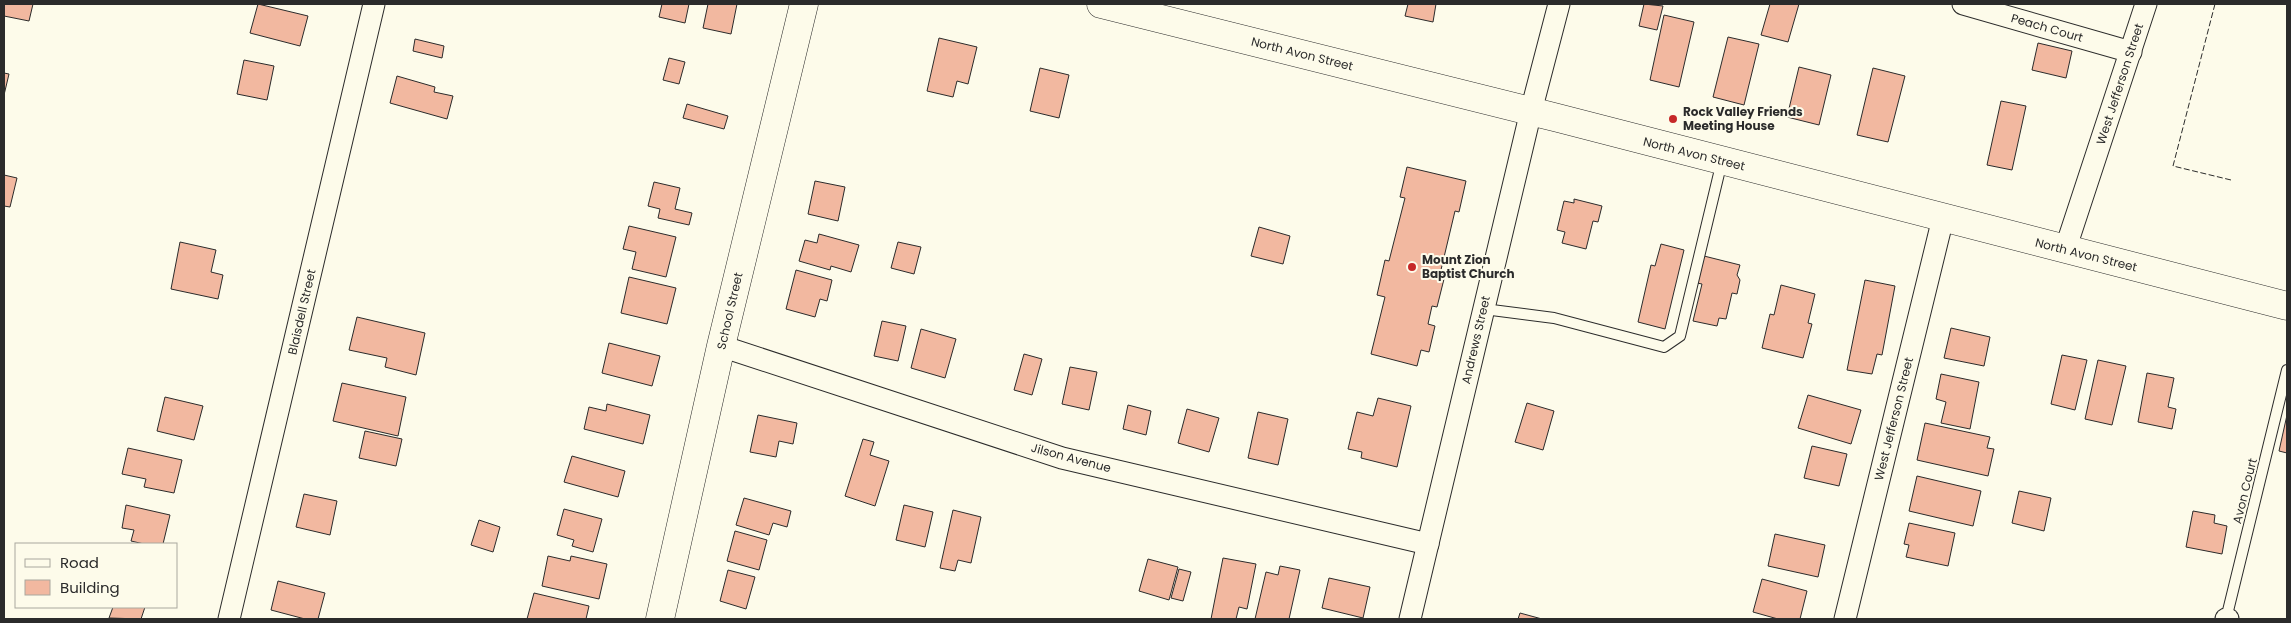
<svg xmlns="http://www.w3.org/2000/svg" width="2291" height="623" font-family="Poppins,sans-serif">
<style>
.building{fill:#f2b8a0;stroke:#2b2b2b}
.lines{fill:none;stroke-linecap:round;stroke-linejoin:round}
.lane-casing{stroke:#2b2b2b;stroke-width:12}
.street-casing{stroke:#2b2b2b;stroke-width:23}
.secondary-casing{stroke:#2b2b2b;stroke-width:29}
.lane{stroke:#fdfbea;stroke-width:10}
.street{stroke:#fdfbea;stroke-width:21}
.secondary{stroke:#fdfbea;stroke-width:28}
.fence{stroke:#2b2b2b;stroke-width:1;stroke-dasharray:6 2.5;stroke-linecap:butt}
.poi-dot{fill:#c62828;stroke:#fdfbea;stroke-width:2}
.labels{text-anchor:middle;stroke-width:4;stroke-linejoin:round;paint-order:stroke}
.street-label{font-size:12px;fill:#2b2b2b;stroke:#fdfbea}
.poi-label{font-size:12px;font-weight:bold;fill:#2b2b2b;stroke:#fdfbea;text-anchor:start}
</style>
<rect width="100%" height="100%" fill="#fdfbea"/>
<g class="building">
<path d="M 4,4 L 33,4 L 29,21 L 4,16 Z"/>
<path d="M 258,4 L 308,16 L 300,46 L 250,33 Z"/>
<path d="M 662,4 L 689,4 L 685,23 L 659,17 Z"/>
<path d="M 708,4 L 737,4 L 731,34 L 703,28 Z"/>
<path d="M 1408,4 L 1436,4 L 1433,22 L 1405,16 Z"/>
<path d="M 1644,4 L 1663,6 L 1657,30 L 1639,26 Z"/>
<path d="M 1770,4 L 1799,4 L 1788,42 L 1761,35 Z"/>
<path d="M 1664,15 L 1694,22 L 1679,87 L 1650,80 Z"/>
<path d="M 1728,37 L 1759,44 L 1744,105 L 1713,97 Z"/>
<path d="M 939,38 L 977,47 L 968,84 L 957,81 L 953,97 L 927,91 Z"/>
<path d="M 415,39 L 444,46 L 442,58 L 413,51 Z"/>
<path d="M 2038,43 L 2072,51 L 2066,78 L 2032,70 Z"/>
<path d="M 669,58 L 685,62 L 679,84 L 663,80 Z"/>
<path d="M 244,60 L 274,66 L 267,100 L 237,94 Z"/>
<path d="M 1799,67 L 1831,75 L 1819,125 L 1787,117 Z"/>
<path d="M 1040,68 L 1069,75 L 1059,118 L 1030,111 Z"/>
<path d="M 1873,68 L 1905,76 L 1888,142 L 1857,135 Z"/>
<path d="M 4,73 L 9,74 L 4,95 Z"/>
<path d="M 397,76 L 435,87 L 434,92 L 453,96 L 447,119 L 390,103 Z"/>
<path d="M 2001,101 L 2026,106 L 2012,170 L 1987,165 Z"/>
<path d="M 687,104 L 728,116 L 724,129 L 683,118 Z"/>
<path d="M 1407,167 L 1466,181 L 1459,212 L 1455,211 L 1440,274 L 1445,275 L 1437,307 L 1432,306 L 1428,324 L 1435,326 L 1429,352 L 1421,350 L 1417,366 L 1371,354 L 1385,297 L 1377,295 L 1385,260 L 1389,261 L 1405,198 L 1400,197 Z"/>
<path d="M 4,175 L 17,178 L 10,207 L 4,206 Z"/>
<path d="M 815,181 L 845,187 L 838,221 L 808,214 Z"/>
<path d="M 654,182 L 680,188 L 675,209 L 692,213 L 689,225 L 658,218 L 660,209 L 648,206 Z"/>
<path d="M 1574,199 L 1602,206 L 1598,222 L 1593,221 L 1586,249 L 1562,243 L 1565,232 L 1557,230 L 1564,201 L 1574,203 Z"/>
<path d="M 629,226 L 676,237 L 666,277 L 632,269 L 636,252 L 623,249 Z"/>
<path d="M 1259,227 L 1290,236 L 1283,264 L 1251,256 Z"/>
<path d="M 819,234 L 859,245 L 851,272 L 831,266 L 830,270 L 799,261 L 805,240 L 817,243 Z"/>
<path d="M 180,242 L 216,250 L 211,272 L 223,275 L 218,299 L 171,289 Z"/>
<path d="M 898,242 L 921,247 L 914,274 L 891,268 Z"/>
<path d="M 1661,244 L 1684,250 L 1665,329 L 1638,322 L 1651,265 L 1655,266 Z"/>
<path d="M 1704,256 L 1740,265 L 1737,275 L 1740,280 L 1737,294 L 1732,293 L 1726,319 L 1719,318 L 1717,326 L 1693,321 L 1702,284 L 1697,283 Z"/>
<path d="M 796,270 L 832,280 L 827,301 L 820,299 L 815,317 L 786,309 Z"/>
<path d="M 629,277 L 676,288 L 667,324 L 621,313 Z"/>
<path d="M 1865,280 L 1895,286 L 1882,355 L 1877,354 L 1872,374 L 1847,370 Z"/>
<path d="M 1781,285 L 1815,294 L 1808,323 L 1812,324 L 1803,358 L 1762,348 L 1770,314 L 1774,315 Z"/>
<path d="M 357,317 L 425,333 L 416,375 L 385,367 L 387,358 L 349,350 Z"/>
<path d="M 882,321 L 906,326 L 898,361 L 874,356 Z"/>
<path d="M 1951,328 L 1990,337 L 1984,366 L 1944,358 Z"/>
<path d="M 921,329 L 956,339 L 945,378 L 911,368 Z"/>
<path d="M 609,343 L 660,356 L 652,386 L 602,373 Z"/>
<path d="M 1024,354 L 1042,359 L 1032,395 L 1014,390 Z"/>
<path d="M 2062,355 L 2087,360 L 2075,410 L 2051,404 Z"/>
<path d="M 2098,360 L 2126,366 L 2112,425 L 2085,419 Z"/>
<path d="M 1070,367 L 1097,372 L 1089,410 L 1062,404 Z"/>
<path d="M 2147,373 L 2174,378 L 2168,407 L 2176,409 L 2172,429 L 2138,422 Z"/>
<path d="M 1941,374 L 1979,382 L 1970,429 L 1941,423 L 1946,402 L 1936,399 Z"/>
<path d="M 342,383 L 406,397 L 398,436 L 333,421 Z"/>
<path d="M 1808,395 L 1861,410 L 1851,444 L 1798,428 Z"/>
<path d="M 165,397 L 203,406 L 194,440 L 157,431 Z"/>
<path d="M 1378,398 L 1411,406 L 1397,467 L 1361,458 L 1362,452 L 1348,449 L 1357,412 L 1373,416 Z"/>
<path d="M 1527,403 L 1554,411 L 1543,450 L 1515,442 Z"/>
<path d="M 607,404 L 650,415 L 643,444 L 584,429 L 589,407 L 606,411 Z"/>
<path d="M 1128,405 L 1151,411 L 1146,435 L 1123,429 Z"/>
<path d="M 1187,409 L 1219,418 L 1209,452 L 1178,443 Z"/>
<path d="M 1258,412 L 1288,419 L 1278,465 L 1248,458 Z"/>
<path d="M 758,415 L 797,423 L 793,444 L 779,441 L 776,457 L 750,452 Z"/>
<path d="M 2287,415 L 2287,453 L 2279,451 Z"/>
<path d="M 1925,423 L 1990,437 L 1987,448 L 1994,449 L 1988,476 L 1917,460 Z"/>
<path d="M 365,431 L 402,439 L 396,466 L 359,458 Z"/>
<path d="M 863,439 L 874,442 L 870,455 L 889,461 L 875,506 L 845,496 Z"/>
<path d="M 1812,446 L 1847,454 L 1839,486 L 1804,478 Z"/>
<path d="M 128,448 L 182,460 L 174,493 L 144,487 L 146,479 L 122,474 Z"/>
<path d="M 572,456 L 625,471 L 618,497 L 564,482 Z"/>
<path d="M 1917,476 L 1981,491 L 1973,526 L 1909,511 Z"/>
<path d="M 2019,491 L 2051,498 L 2044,531 L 2012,523 Z"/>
<path d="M 304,494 L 337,501 L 330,535 L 296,527 Z"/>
<path d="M 744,498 L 791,511 L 787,527 L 773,523 L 769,535 L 736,525 Z"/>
<path d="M 126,505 L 170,515 L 163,544 L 144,544 L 131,541 L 134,530 L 122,528 Z"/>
<path d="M 904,505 L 933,512 L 925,547 L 896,540 Z"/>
<path d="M 564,509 L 602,519 L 593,552 L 572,546 L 574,540 L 557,535 Z"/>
<path d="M 953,510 L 981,517 L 971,563 L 958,560 L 955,571 L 940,568 Z"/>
<path d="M 2193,511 L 2215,515 L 2214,523 L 2227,526 L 2222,554 L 2186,547 Z"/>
<path d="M 479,520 L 500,527 L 493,552 L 471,545 Z"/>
<path d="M 1909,523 L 1955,533 L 1948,566 L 1906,557 L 1909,545 L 1904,544 Z"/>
<path d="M 735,531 L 767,540 L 759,570 L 727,561 Z"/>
<path d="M 1775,534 L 1825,545 L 1818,577 L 1768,566 Z"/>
<path d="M 548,556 L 570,561 L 571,556 L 607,564 L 599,599 L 542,586 Z"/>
<path d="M 1223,558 L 1256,564 L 1247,609 L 1239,607 L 1236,619 L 1211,619 Z"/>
<path d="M 1148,559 L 1178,567 L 1169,600 L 1139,591 Z"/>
<path d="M 1280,566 L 1300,570 L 1289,619 L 1255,619 L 1266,572 L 1278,575 Z"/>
<path d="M 1179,569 L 1191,572 L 1183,601 L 1171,598 Z"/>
<path d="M 728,570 L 755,577 L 746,609 L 720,601 Z"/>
<path d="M 1329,578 L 1370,587 L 1363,618 L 1322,608 Z"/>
<path d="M 1762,579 L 1807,591 L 1800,619 L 1778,619 L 1753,612 Z"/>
<path d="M 278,581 L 325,593 L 318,619 L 305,619 L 271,610 Z"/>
<path d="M 534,593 L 589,606 L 586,619 L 527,619 Z"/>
<path d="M 113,607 L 145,607 L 141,619 L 109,618 Z"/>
<path d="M 1520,613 L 1542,619 L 1518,619 Z"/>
</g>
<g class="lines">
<defs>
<g id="lane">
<path d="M 1484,309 L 1554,318 L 1664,347 L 1680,336 L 1722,161"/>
<path d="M 2226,619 L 2287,370"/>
</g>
<g id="street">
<path d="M 1963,4 L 2131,52"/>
<path d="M 2065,250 L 2146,4"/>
<path d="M 721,346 L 1062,458 L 1428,544"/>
<path d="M 229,619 L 374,4"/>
<path d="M 1410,619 L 1531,111 L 1559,4"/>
<path d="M 1845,619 L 1943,218"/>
<path d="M 2226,619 L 2228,619"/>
</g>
<g id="secondary">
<path d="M 1101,4 L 1558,118 L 2287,306"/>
<path d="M 660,619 L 721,346 L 804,4"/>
</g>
</defs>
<use href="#lane" class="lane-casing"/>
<use href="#street" class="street-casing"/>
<use href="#secondary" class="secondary-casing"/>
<use href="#lane" class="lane"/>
<use href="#street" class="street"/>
<use href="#secondary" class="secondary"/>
<path class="fence" d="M 2215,4 L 2173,166 L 2231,180"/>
</g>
<g class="poi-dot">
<circle cx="1673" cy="119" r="5"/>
<circle cx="1412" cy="267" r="5"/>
</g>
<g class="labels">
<g class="street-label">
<text transform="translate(2047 28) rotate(16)" y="4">Peach Court</text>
<text transform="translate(1302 54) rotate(14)" y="4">North Avon Street</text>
<text transform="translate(2120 84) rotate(-72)" y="4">West Jefferson Street</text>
<text transform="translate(1694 154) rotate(14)" y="4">North Avon Street</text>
<text transform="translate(2086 255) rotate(14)" y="4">North Avon Street</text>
<text transform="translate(730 311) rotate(-77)" y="4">School Street</text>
<text transform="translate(302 312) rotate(-77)" y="4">Blaisdell Street</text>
<text transform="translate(1476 340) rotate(-77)" y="4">Andrews Street</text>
<text transform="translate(1894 419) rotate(-76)" y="4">West Jefferson Street</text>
<text transform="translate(1071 458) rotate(15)" y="4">Jilson Avenue</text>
<text transform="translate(2245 491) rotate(-76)" y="4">Avon Court</text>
</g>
<g class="poi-label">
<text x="1683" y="116">Rock Valley Friends<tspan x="1683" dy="14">Meeting House</tspan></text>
<text x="1422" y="264">Mount Zion<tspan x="1422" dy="14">Baptist Church</tspan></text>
</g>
</g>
<rect width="2291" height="623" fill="none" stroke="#2b2b2b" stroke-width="10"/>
<rect x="15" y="543" width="162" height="65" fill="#fdfbea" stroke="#a9a89e"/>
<rect x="25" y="559" width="25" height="8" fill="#fdfbea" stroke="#a9a89e"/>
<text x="60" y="568" font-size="15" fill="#2b2b2b">Road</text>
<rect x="25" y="580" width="25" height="15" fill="#f2b8a0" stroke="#a9a89e"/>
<text x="60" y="593" font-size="15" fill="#2b2b2b">Building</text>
</svg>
